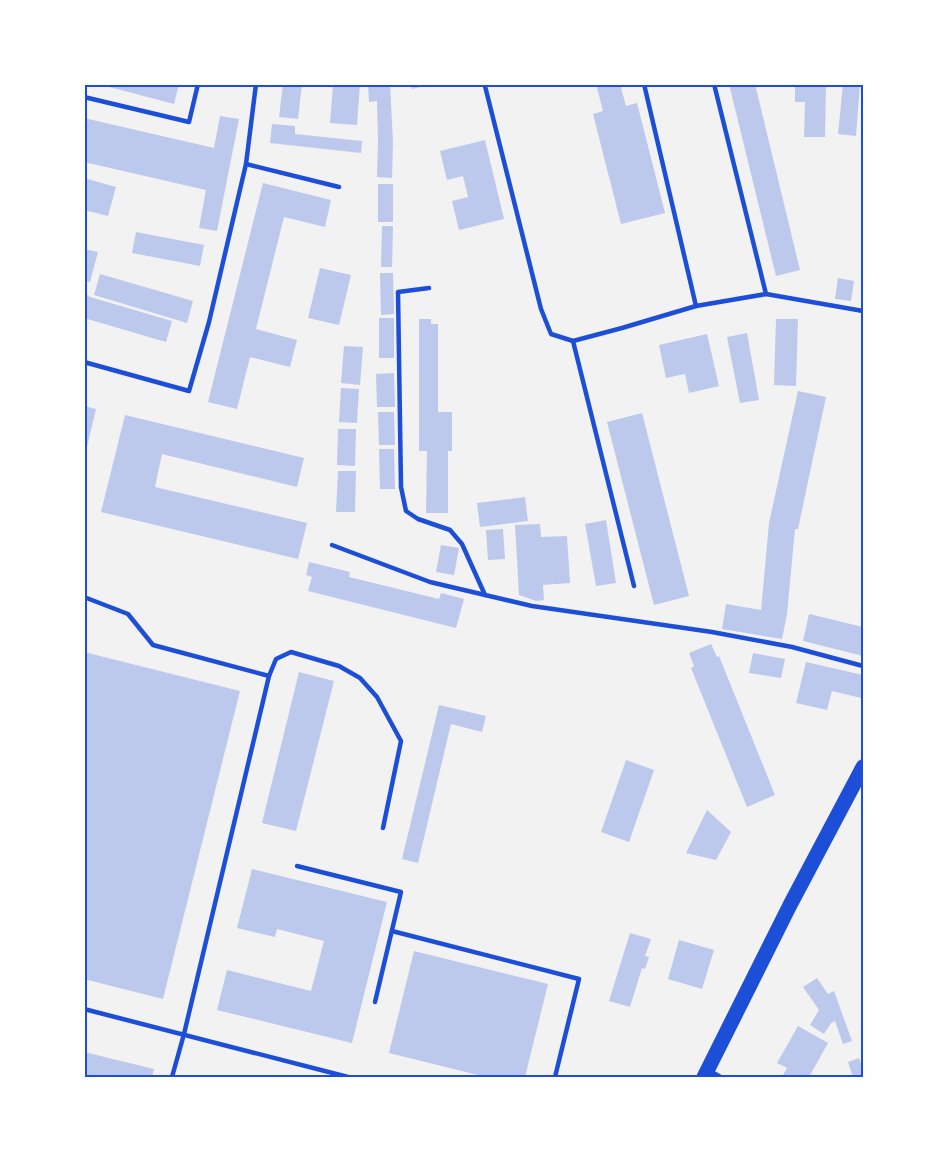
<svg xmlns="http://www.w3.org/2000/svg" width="947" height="1161" font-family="'Fira Sans Condensed',sans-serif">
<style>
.building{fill:#bdc9ec}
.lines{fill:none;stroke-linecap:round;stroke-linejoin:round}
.service{stroke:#1d4ed8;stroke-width:4.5}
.minor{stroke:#1d4ed8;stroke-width:6}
.primary{stroke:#1d4ed8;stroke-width:15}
.neatline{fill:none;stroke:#1d4ed8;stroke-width:2}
</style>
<rect width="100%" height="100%" fill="#f2f2f2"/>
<g class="building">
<path d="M 98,84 L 179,84 L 174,104 Z"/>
<path d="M 283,84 L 302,84 L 298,119 L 279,117 Z"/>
<path d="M 333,84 L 360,84 L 357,125 L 330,123 Z"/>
<path d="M 368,84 L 390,84 L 393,142 L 392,178 L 377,177 L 378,143 L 377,101 L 369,102 Z"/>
<path d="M 410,84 L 429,84 L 429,85 L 412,89 Z"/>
<path d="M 596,84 L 620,84 L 626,106 L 637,103 L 665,213 L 621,224 L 593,114 L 603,111 Z"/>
<path d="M 729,84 L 755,84 L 800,270 L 776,276 Z"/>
<path d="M 795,84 L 826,84 L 825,137 L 804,137 L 805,102 L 795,102 Z"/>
<path d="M 843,84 L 860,84 L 856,136 L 838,134 Z"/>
<path d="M 220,116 L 239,119 L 217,231 L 199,228 L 206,190 L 84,162 L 84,118 L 214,148 Z"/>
<path d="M 272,124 L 295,126 L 295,134 L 362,141 L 361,153 L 270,143 Z"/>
<path d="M 485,140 L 504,219 L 459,230 L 452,201 L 468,197 L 463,176 L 447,180 L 440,151 Z"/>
<path d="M 84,178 L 116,187 L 108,216 L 84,210 Z"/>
<path d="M 263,183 L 331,200 L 325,227 L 284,217 L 256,329 L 297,340 L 290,367 L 250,357 L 237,409 L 208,402 Z"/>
<rect x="378" y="184" width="15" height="38"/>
<path d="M 382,226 L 393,226 L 392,267 L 381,267 Z"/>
<path d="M 136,232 L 204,245 L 200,266 L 132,253 Z"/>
<path d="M 84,249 L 98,252 L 90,282 L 84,280 Z"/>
<path d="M 320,268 L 351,275 L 339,325 L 308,318 Z"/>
<path d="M 380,273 L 393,273 L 394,314 L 381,315 Z"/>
<path d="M 100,274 L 193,301 L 187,323 L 94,295 Z"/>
<path d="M 838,278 L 854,281 L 851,301 L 835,299 Z"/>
<path d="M 84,293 L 90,297 L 172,321 L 166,342 L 84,318 Z"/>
<rect x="379" y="318" width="15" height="40"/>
<path d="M 419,319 L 431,319 L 431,324 L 438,324 L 438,412 L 452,412 L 452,451 L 448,451 L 448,513 L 426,513 L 427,451 L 419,451 Z"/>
<path d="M 776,319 L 798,319 L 796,386 L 774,385 Z"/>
<path d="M 747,333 L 759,400 L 740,403 L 727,337 Z"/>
<path d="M 707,334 L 719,386 L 689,393 L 685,374 L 666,378 L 659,345 Z"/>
<path d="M 344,346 L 363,347 L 360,385 L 341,383 Z"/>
<path d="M 394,373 L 395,407 L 377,407 L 376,374 Z"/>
<path d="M 341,388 L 359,389 L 357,423 L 339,422 Z"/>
<path d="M 798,391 L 826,397 L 798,529 L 795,529 L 787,614 L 782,639 L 722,629 L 726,604 L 761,610 L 769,523 Z"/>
<path d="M 84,406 L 96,409 L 85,455 L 84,455 Z"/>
<path d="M 378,412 L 394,412 L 395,445 L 379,445 Z"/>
<path d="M 642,413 L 689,596 L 654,605 L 607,422 Z"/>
<path d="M 125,415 L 304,458 L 297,487 L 162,454 L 155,487 L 307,523 L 298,559 L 101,512 Z"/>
<path d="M 338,429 L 356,429 L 355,466 L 337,465 Z"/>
<path d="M 379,449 L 394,449 L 395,489 L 380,489 Z"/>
<path d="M 338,471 L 356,471 L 355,512 L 336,512 Z"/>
<path d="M 525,497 L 528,521 L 480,527 L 477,503 Z"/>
<path d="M 606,520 L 616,583 L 596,586 L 585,524 Z"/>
<path d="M 540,524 L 541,537 L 567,536 L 570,583 L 543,585 L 544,600 L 536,601 L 519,595 L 515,525 Z"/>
<path d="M 503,529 L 505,559 L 488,560 L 486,530 Z"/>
<path d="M 441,545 L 459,548 L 454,575 L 436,572 Z"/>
<path d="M 309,562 L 350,572 L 349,577 L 439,599 L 441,593 L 464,599 L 456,628 L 308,591 L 312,577 L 306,575 Z"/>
<path d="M 809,614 L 863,627 L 863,656 L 803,641 Z"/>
<path d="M 711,644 L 717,657 L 719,656 L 775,795 L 747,807 L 691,668 L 694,666 L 689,653 Z"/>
<path d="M 84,652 L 240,691 L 163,999 L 84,979 Z"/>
<path d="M 753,653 L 785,659 L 781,678 L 749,673 Z"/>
<path d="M 806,662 L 863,675 L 863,689 L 861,698 L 832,691 L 827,710 L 796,703 Z"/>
<path d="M 299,672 L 334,681 L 296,831 L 262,823 Z"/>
<path d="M 439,705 L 486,716 L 482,732 L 451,724 L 418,863 L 402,859 Z"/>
<path d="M 626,760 L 654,770 L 629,842 L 601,832 Z"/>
<path d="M 707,810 L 731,832 L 716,860 L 686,853 Z"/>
<path d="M 252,869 L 387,902 L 352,1043 L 217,1010 L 227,970 L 311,991 L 324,941 L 277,929 L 275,937 L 237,928 Z"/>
<path d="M 630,933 L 651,939 L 645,956 L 649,957 L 645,969 L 642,968 L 630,1007 L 609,1001 Z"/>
<path d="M 679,940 L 714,950 L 702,989 L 668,979 Z"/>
<path d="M 414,951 L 548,984 L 525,1077 L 486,1077 L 389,1053 Z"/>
<path d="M 817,978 L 828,994 L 834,991 L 852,1041 L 843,1044 L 835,1021 L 831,1023 L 824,1034 L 810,1025 L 819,1010 L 803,987 Z"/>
<path d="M 798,1026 L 828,1043 L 809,1077 L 782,1077 L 787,1068 L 777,1063 Z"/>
<path d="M 84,1052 L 154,1069 L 152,1077 L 84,1077 Z"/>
<path d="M 859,1058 L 863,1070 L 863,1077 L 853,1077 L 848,1062 Z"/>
</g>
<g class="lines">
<g class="service">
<path d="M 644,84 L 696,306"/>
<path d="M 714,84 L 766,294"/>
<path d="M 485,86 L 541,309 L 551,334 L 573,341 L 622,328 L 696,306 L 766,294 L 863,311"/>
<path d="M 84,97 L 189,122 L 198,84"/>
<path d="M 246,164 L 339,187"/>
<path d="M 429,288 L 398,292 L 401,487 L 406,511 L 418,519 L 450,530 L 462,544 L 485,595"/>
<path d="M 573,341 L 634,586"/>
<path d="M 84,362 L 189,391 L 209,322 L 246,164 L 256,84"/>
<path d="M 332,545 L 430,582 L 532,606 L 712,632 L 792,647 L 863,666"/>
<path d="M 84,597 L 128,614 L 153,645 L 269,676 L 184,1034 L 172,1077"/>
<path d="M 269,676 L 276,659 L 291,652 L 339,666 L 360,678 L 377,697 L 401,741 L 383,828"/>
<path d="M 297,866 L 401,892 L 375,1002"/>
<path d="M 392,931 L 579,979 L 555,1077"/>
<path d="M 84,1009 L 348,1077"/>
</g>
<path class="minor" d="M 708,1071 L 719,1077"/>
<path class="primary" d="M 704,1077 L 790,905 L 863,767"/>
</g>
<rect width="947" height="1161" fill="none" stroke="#ffffff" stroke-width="171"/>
<rect x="86" y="86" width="776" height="990" class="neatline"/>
</svg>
